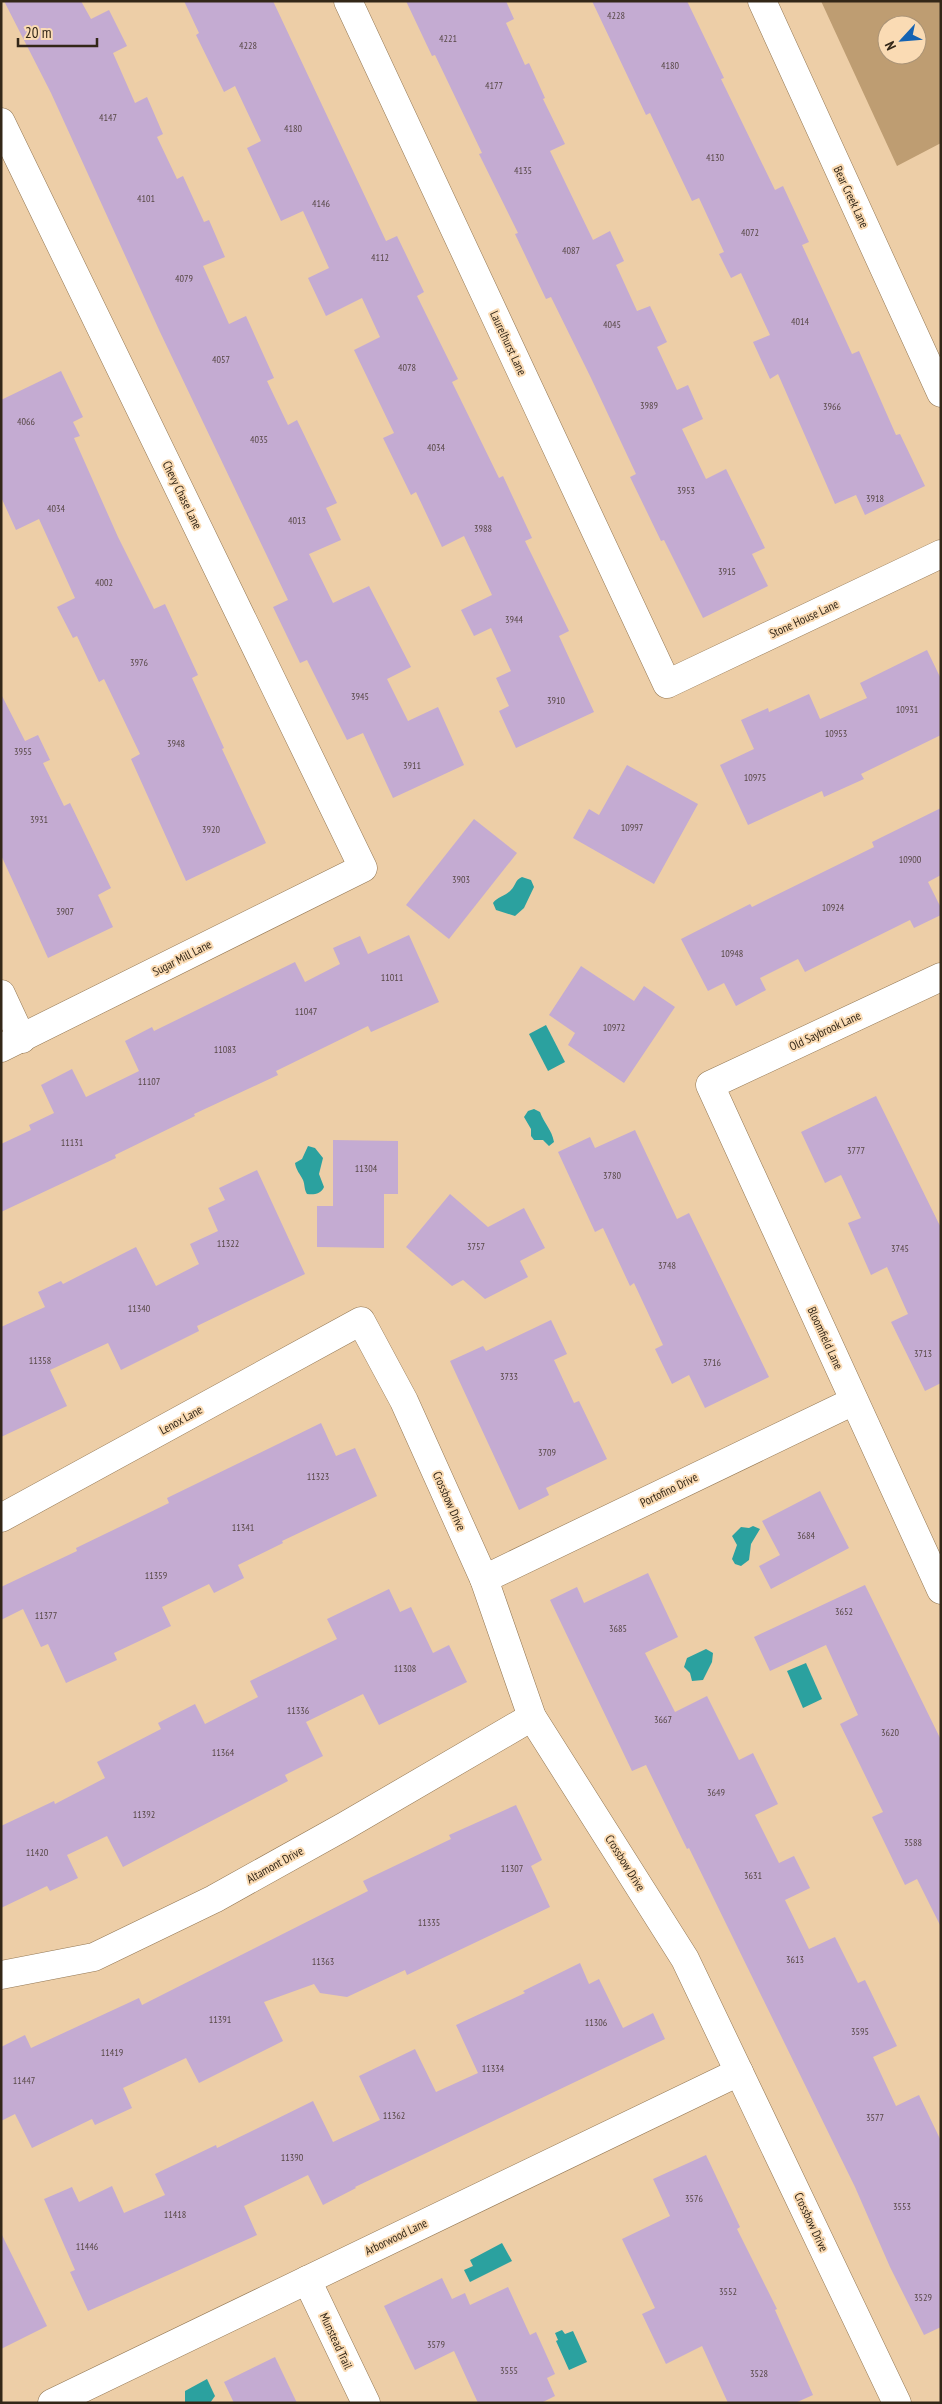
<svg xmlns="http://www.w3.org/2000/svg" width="942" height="2404" font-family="'PT Sans Narrow',sans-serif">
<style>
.green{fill:#be9d72;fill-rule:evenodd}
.water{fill:#2ba19f}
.building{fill:#c4abd2}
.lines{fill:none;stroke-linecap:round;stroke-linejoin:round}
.minor-casing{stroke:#937753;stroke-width:29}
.minor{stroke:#fff;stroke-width:28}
.labels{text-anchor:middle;stroke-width:4;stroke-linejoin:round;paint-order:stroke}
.number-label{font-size:10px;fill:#574846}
.street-label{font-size:12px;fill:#332718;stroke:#fadbb4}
</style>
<rect width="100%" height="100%" fill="#edcea7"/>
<path class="green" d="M 821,1 L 941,1 L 941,143 L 897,166 ZM 887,25 L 917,25 L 917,55 L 887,55 Z"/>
<g class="water">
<path d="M 522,877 L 531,880 L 534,887 L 524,908 L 515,916 L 496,910 L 493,903 C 497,897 506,896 511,890 C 516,885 515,880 522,877 Z"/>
<path d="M 546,1025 L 565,1062 L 548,1071 L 529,1034 Z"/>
<path d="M 534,1109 L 540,1112 C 544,1123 552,1130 554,1142 L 549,1146 L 543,1140 L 534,1140 L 531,1136 L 531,1129 L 524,1117 L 528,1111 Z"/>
<path d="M 308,1146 L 315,1148 L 323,1158 L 319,1174 L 324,1187 C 321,1194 314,1195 307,1194 C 304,1189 305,1185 303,1180 C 300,1174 296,1170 295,1163 L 302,1159 Z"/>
<path d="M 753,1526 L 760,1529 L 751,1544 L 749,1560 L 741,1566 L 735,1564 L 732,1559 L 737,1545 L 732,1536 L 741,1527 L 749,1528 Z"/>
<path d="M 706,1649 L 713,1653 L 712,1662 L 703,1680 L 692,1681 L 690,1673 L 684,1667 L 687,1658 Z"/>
<path d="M 806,1663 L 822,1699 L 803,1708 L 787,1671 Z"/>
<path d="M 502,2243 L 512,2261 L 470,2282 L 464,2270 L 473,2266 L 470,2260 Z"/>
<path d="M 562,2330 L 565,2334 L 573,2331 L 587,2362 L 569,2370 L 556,2341 L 558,2340 L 555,2333 Z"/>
<path d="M 207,2379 L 215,2396 L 210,2403 L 185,2403 L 185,2391 Z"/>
</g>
<g class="building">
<path d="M 4,1 L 81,1 L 91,19 L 109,10 L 127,46 L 113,53 L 135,103 L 147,97 L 163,134 L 157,137 L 177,179 L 183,176 L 204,222 L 209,220 L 225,257 L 203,266 L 229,324 L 246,316 L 274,378 L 267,381 L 288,425 L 297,420 L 337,503 L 326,508 L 341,540 L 309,554 L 333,603 L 369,586 L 411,667 L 387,679 L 408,721 L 438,707 L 464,765 L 393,798 L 363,733 L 347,740 L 307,660 L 300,663 L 273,607 L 288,600 L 160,332 L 51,93 Z"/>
<path d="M 184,1 L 273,1 L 386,241 L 397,236 L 424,292 L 417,296 L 458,379 L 452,382 L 499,478 L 503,476 L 532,538 L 525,541 L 569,631 L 559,636 L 594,712 L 516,748 L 499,711 L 509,706 L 496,678 L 511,671 L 491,628 L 474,636 L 461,610 L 492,595 L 464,536 L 442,547 L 416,492 L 411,495 L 383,438 L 394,433 L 354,350 L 380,337 L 362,298 L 326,316 L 308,278 L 329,268 L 303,211 L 281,221 L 247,148 L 261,141 L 235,86 L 224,92 L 196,35 L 199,33 Z"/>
<path d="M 406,1 L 506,1 L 514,19 L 506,23 L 525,65 L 529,63 L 545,98 L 543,99 L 565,144 L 550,151 L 593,240 L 610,231 L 624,261 L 616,265 L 637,311 L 650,306 L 667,342 L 657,347 L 677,390 L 688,385 L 703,419 L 682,429 L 706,479 L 726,469 L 765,548 L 752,554 L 768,586 L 703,618 L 664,540 L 661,541 L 630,477 L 636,474 L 591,378 L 551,297 L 546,299 L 515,234 L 518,233 L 479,154 L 482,153 L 435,55 L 432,56 Z"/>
<path d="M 592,1 L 687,1 L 724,78 L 721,79 L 775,190 L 783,186 L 809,242 L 802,245 L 852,354 L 859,351 L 896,435 L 900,434 L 925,486 L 865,515 L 856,495 L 835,504 L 778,374 L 770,379 L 753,342 L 770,335 L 741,273 L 731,278 L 719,254 L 724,252 L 699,198 L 692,201 L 650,113 L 646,115 Z"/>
<path d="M 61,371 L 83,417 L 73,422 L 80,436 L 74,438 L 118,537 L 154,609 L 165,604 L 198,675 L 192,678 L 224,748 L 222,749 L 266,843 L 186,881 L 131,759 L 140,754 L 104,679 L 99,682 L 77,636 L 73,638 L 57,607 L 75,598 L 39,519 L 16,530 L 1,497 L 1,400 Z"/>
<path d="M 927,650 L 941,679 L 941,735 L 861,774 L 864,779 L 824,797 L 822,791 L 748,825 L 720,765 L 754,749 L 741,720 L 768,708 L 769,712 L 809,694 L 820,719 L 867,698 L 860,683 Z"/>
<path d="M 1,694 L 25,741 L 38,735 L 50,760 L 43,763 L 64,806 L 70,803 L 111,888 L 98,895 L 113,927 L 48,958 L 1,855 Z"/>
<path d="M 627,765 L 698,804 L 654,884 L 573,838 L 589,809 L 599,815 Z"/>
<path d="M 941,808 L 941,875 L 928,882 L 941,908 L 941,915 L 914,928 L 910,920 L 805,972 L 798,959 L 760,978 L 766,990 L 736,1006 L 724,983 L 708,991 L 681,939 L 750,904 L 752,907 L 874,847 L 872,842 Z"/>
<path d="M 474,819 L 517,853 L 449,939 L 406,905 Z"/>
<path d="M 409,935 L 439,1002 L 371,1032 L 368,1026 L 276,1071 L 278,1075 L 194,1114 L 195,1116 L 115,1155 L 116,1158 L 1,1212 L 1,1144 L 31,1130 L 29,1125 L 54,1113 L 41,1085 L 72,1069 L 86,1097 L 139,1071 L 125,1041 L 152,1027 L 154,1031 L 295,962 L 305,982 L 340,964 L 333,948 L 360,936 L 368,954 Z"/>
<path d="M 581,966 L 634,1001 L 644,986 L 675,1007 L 624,1083 L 568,1045 L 575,1033 L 549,1015 Z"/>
<path d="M 876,1096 L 941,1228 L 941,1383 L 925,1391 L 891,1322 L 908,1314 L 887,1267 L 871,1275 L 848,1223 L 861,1218 L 841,1175 L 825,1183 L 801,1132 Z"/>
<path d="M 635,1130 L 677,1219 L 689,1213 L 769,1377 L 705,1408 L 689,1375 L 672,1384 L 655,1349 L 663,1345 L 634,1283 L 630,1286 L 603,1228 L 595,1232 L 558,1152 L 590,1137 L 595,1148 Z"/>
<path d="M 333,1140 L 398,1141 L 398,1194 L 384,1194 L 384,1248 L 317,1247 L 317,1206 L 333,1206 Z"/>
<path d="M 257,1170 L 305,1274 L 197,1326 L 199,1331 L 121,1370 L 108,1343 L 50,1370 L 67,1406 L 1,1437 L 1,1327 L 45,1307 L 38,1292 L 61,1281 L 63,1284 L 136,1247 L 156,1286 L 199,1264 L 190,1244 L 218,1231 L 208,1208 L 225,1200 L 219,1188 Z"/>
<path d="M 450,1194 L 488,1227 L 524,1208 L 545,1248 L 520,1261 L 528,1277 L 485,1299 L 463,1280 L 452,1286 L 406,1247 Z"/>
<path d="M 551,1320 L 567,1354 L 554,1360 L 574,1403 L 579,1401 L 607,1459 L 546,1488 L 549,1495 L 519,1510 L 450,1361 L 483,1346 L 486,1351 Z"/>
<path d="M 321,1423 L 336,1456 L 355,1448 L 377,1496 L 282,1541 L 283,1543 L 238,1565 L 244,1578 L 214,1593 L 209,1584 L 162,1607 L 171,1626 L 114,1653 L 117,1660 L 66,1683 L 48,1644 L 41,1647 L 23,1609 L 1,1620 L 1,1587 L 77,1551 L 76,1548 L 169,1503 L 167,1498 Z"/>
<path d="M 820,1491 L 849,1548 L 771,1589 L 759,1566 L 780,1555 L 762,1521 Z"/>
<path d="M 648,1573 L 678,1637 L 645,1653 L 675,1712 L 707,1696 L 739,1760 L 753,1753 L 778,1804 L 755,1815 L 779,1863 L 794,1856 L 810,1888 L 785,1900 L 809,1949 L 835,1937 L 858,1983 L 865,1980 L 897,2046 L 873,2057 L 896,2106 L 919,2095 L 941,2141 L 941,2327 L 924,2335 L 890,2267 L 855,2187 L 689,1848 L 687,1849 L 646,1765 L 632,1771 L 550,1600 L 577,1587 L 584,1603 Z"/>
<path d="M 865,1585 L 941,1740 L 941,1927 L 917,1879 L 905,1885 L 872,1817 L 883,1812 L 840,1724 L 858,1715 L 826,1645 L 770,1671 L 754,1637 Z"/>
<path d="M 389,1589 L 400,1612 L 411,1607 L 433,1653 L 449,1645 L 467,1682 L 379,1725 L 363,1694 L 306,1722 L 323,1756 L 285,1775 L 288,1781 L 123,1867 L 107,1836 L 67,1855 L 78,1878 L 50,1891 L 47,1886 L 1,1908 L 1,1826 L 54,1801 L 55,1804 L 105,1778 L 97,1762 L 161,1729 L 158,1723 L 195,1704 L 205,1724 L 258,1697 L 250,1681 L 337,1639 L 327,1619 Z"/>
<path d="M 516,1805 L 542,1860 L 531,1866 L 550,1907 L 407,1975 L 405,1970 L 347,1997 L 320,1993 L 314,1984 L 264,2002 L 283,2041 L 199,2083 L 186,2058 L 123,2088 L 132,2108 L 95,2125 L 92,2119 L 32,2148 L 15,2114 L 1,2121 L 1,2047 L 25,2035 L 31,2048 L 139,1998 L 142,2005 L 368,1891 L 363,1881 L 451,1839 L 449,1835 Z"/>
<path d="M 580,1963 L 589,1984 L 599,1979 L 623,2028 L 653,2013 L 665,2039 L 355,2187 L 356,2188 L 323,2205 L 308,2175 L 244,2206 L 257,2235 L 88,2311 L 70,2272 L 75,2270 L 44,2199 L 72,2187 L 79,2202 L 112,2186 L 124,2213 L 165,2195 L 155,2174 L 216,2145 L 217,2148 L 313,2101 L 333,2142 L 380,2120 L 359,2076 L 415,2049 L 436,2092 L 478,2073 L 456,2025 L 525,1993 L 523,1991 Z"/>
<path d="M 706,2155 L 740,2227 L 737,2229 L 777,2309 L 775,2310 L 813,2395 L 795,2403 L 728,2403 L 702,2346 L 666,2364 L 642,2314 L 655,2308 L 622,2239 L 670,2216 L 653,2179 Z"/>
<path d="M 1,2233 L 47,2326 L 1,2349 Z"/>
<path d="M 442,2278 L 452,2299 L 465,2293 L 470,2305 L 508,2287 L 530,2335 L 536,2332 L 555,2374 L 547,2378 L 555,2396 L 541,2403 L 478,2403 L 454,2351 L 415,2370 L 384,2306 Z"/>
<path d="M 275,2357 L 297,2403 L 234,2403 L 224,2382 Z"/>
</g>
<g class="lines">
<defs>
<g id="minor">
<path d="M 348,1 L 667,684 L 941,554"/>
<path d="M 762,1 L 941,393"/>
<path d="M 1,122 L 363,868 L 1,1048"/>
<path d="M 941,977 L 710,1085 L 941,1590"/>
<path d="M 1,994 L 22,1039"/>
<path d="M 1,1518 L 361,1321 L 404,1401 L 484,1579 L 532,1717 L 685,1959 L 897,2403"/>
<path d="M 484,1579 L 854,1401"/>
<path d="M 1,1975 L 94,1957 L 214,1899 L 345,1826 L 532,1717"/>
<path d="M 307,2280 L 366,2403"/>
<path d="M 52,2403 L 739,2072"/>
</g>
</defs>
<use href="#minor" class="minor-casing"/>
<use href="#minor" class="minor"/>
</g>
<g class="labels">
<g class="number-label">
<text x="616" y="19">4228</text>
<text x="448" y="42">4221</text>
<text x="248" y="49">4228</text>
<text x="670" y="69">4180</text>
<text x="494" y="89">4177</text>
<text x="108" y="121">4147</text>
<text x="293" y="132">4180</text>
<text x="715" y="161">4130</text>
<text x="523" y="174">4135</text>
<text x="146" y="202">4101</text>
<text x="321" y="207">4146</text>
<text x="750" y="236">4072</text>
<text x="571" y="254">4087</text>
<text x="380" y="261">4112</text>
<text x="184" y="282">4079</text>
<text x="800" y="325">4014</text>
<text x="612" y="328">4045</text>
<text x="221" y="363">4057</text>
<text x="407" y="371">4078</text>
<text x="649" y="409">3989</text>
<text x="832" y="410">3966</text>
<text x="26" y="425">4066</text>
<text x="259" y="443">4035</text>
<text x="436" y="451">4034</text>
<text x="686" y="494">3953</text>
<text x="875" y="502">3918</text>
<text x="56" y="512">4034</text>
<text x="297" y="524">4013</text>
<text x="483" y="532">3988</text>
<text x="727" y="575">3915</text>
<text x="104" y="586">4002</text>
<text x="514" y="623">3944</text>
<text x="139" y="666">3976</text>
<text x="360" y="700">3945</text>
<text x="556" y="704">3910</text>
<text x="907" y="713">10931</text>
<text x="836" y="737">10953</text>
<text x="176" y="747">3948</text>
<text x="23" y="755">3955</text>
<text x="412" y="769">3911</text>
<text x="755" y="781">10975</text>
<text x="39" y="823">3931</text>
<text x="632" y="831">10997</text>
<text x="211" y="833">3920</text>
<text x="910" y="863">10900</text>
<text x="461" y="883">3903</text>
<text x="833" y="911">10924</text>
<text x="65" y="915">3907</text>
<text x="732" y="957">10948</text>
<text x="392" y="981">11011</text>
<text x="306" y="1015">11047</text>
<text x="614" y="1031">10972</text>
<text x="225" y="1053">11083</text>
<text x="149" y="1085">11107</text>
<text x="72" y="1146">11131</text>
<text x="856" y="1154">3777</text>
<text x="366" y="1172">11304</text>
<text x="612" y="1179">3780</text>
<text x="228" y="1247">11322</text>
<text x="476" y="1250">3757</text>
<text x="900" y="1252">3745</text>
<text x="667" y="1269">3748</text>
<text x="139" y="1312">11340</text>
<text x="923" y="1357">3713</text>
<text x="40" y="1364">11358</text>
<text x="712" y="1366">3716</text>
<text x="509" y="1380">3733</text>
<text x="547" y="1456">3709</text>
<text x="318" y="1480">11323</text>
<text x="243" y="1531">11341</text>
<text x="806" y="1539">3684</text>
<text x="156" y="1579">11359</text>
<text x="844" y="1615">3652</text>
<text x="46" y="1619">11377</text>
<text x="618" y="1632">3685</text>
<text x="405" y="1672">11308</text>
<text x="298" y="1714">11336</text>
<text x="663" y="1723">3667</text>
<text x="890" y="1736">3620</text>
<text x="223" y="1756">11364</text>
<text x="716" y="1796">3649</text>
<text x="144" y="1818">11392</text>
<text x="913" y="1846">3588</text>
<text x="37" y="1856">11420</text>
<text x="512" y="1872">11307</text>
<text x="753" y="1879">3631</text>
<text x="429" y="1926">11335</text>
<text x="795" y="1963">3613</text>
<text x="323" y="1965">11363</text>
<text x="220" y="2023">11391</text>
<text x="596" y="2026">11306</text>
<text x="860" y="2035">3595</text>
<text x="112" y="2056">11419</text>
<text x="493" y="2072">11334</text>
<text x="24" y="2084">11447</text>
<text x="394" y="2119">11362</text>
<text x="875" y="2121">3577</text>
<text x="292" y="2161">11390</text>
<text x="694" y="2202">3576</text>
<text x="902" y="2210">3553</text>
<text x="175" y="2218">11418</text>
<text x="87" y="2250">11446</text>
<text x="728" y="2295">3552</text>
<text x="923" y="2301">3529</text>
<text x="436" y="2348">3579</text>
<text x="509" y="2374">3555</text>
<text x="759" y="2377">3528</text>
</g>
<g class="street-label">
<text transform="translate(851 197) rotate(65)" y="4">Bear Creek Lane</text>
<text transform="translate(508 343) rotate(65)" y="4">Laurelhurst Lane</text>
<text transform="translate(182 495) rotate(64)" y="4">Chevy Chase Lane</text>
<text transform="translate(804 619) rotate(-25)" y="4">Stone House Lane</text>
<text transform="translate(182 958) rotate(-27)" y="4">Sugar Mill Lane</text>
<text transform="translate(825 1031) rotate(-25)" y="4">Old Saybrook Lane</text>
<text transform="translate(825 1338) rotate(65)" y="4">Bloomfield Lane</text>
<text transform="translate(181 1420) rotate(-29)" y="4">Lenox Lane</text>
<text transform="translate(669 1490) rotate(-26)" y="4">Portofino Drive</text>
<text transform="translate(449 1501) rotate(66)" y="4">Crossbow Drive</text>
<text transform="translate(625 1863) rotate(58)" y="4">Crossbow Drive</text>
<text transform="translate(275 1865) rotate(-29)" y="4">Altamont Drive</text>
<text transform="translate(811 2222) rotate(65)" y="4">Crossbow Drive</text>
<text transform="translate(396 2237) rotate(-26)" y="4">Arborwood Lane</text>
<text transform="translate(336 2341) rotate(65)" y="4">Munstead Trail</text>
</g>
</g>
<rect width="942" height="2404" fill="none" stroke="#332718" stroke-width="5"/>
<g transform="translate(902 40) rotate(244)"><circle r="24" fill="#fadbb4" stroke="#aa9376"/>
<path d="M0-4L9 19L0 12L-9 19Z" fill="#1563b2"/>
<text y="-8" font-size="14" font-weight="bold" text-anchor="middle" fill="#332718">N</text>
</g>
<path d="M18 38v8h79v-8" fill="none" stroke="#332718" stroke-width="2.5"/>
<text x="25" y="38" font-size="15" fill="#332718" stroke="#fadbb4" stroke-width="4" paint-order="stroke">20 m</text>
</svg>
